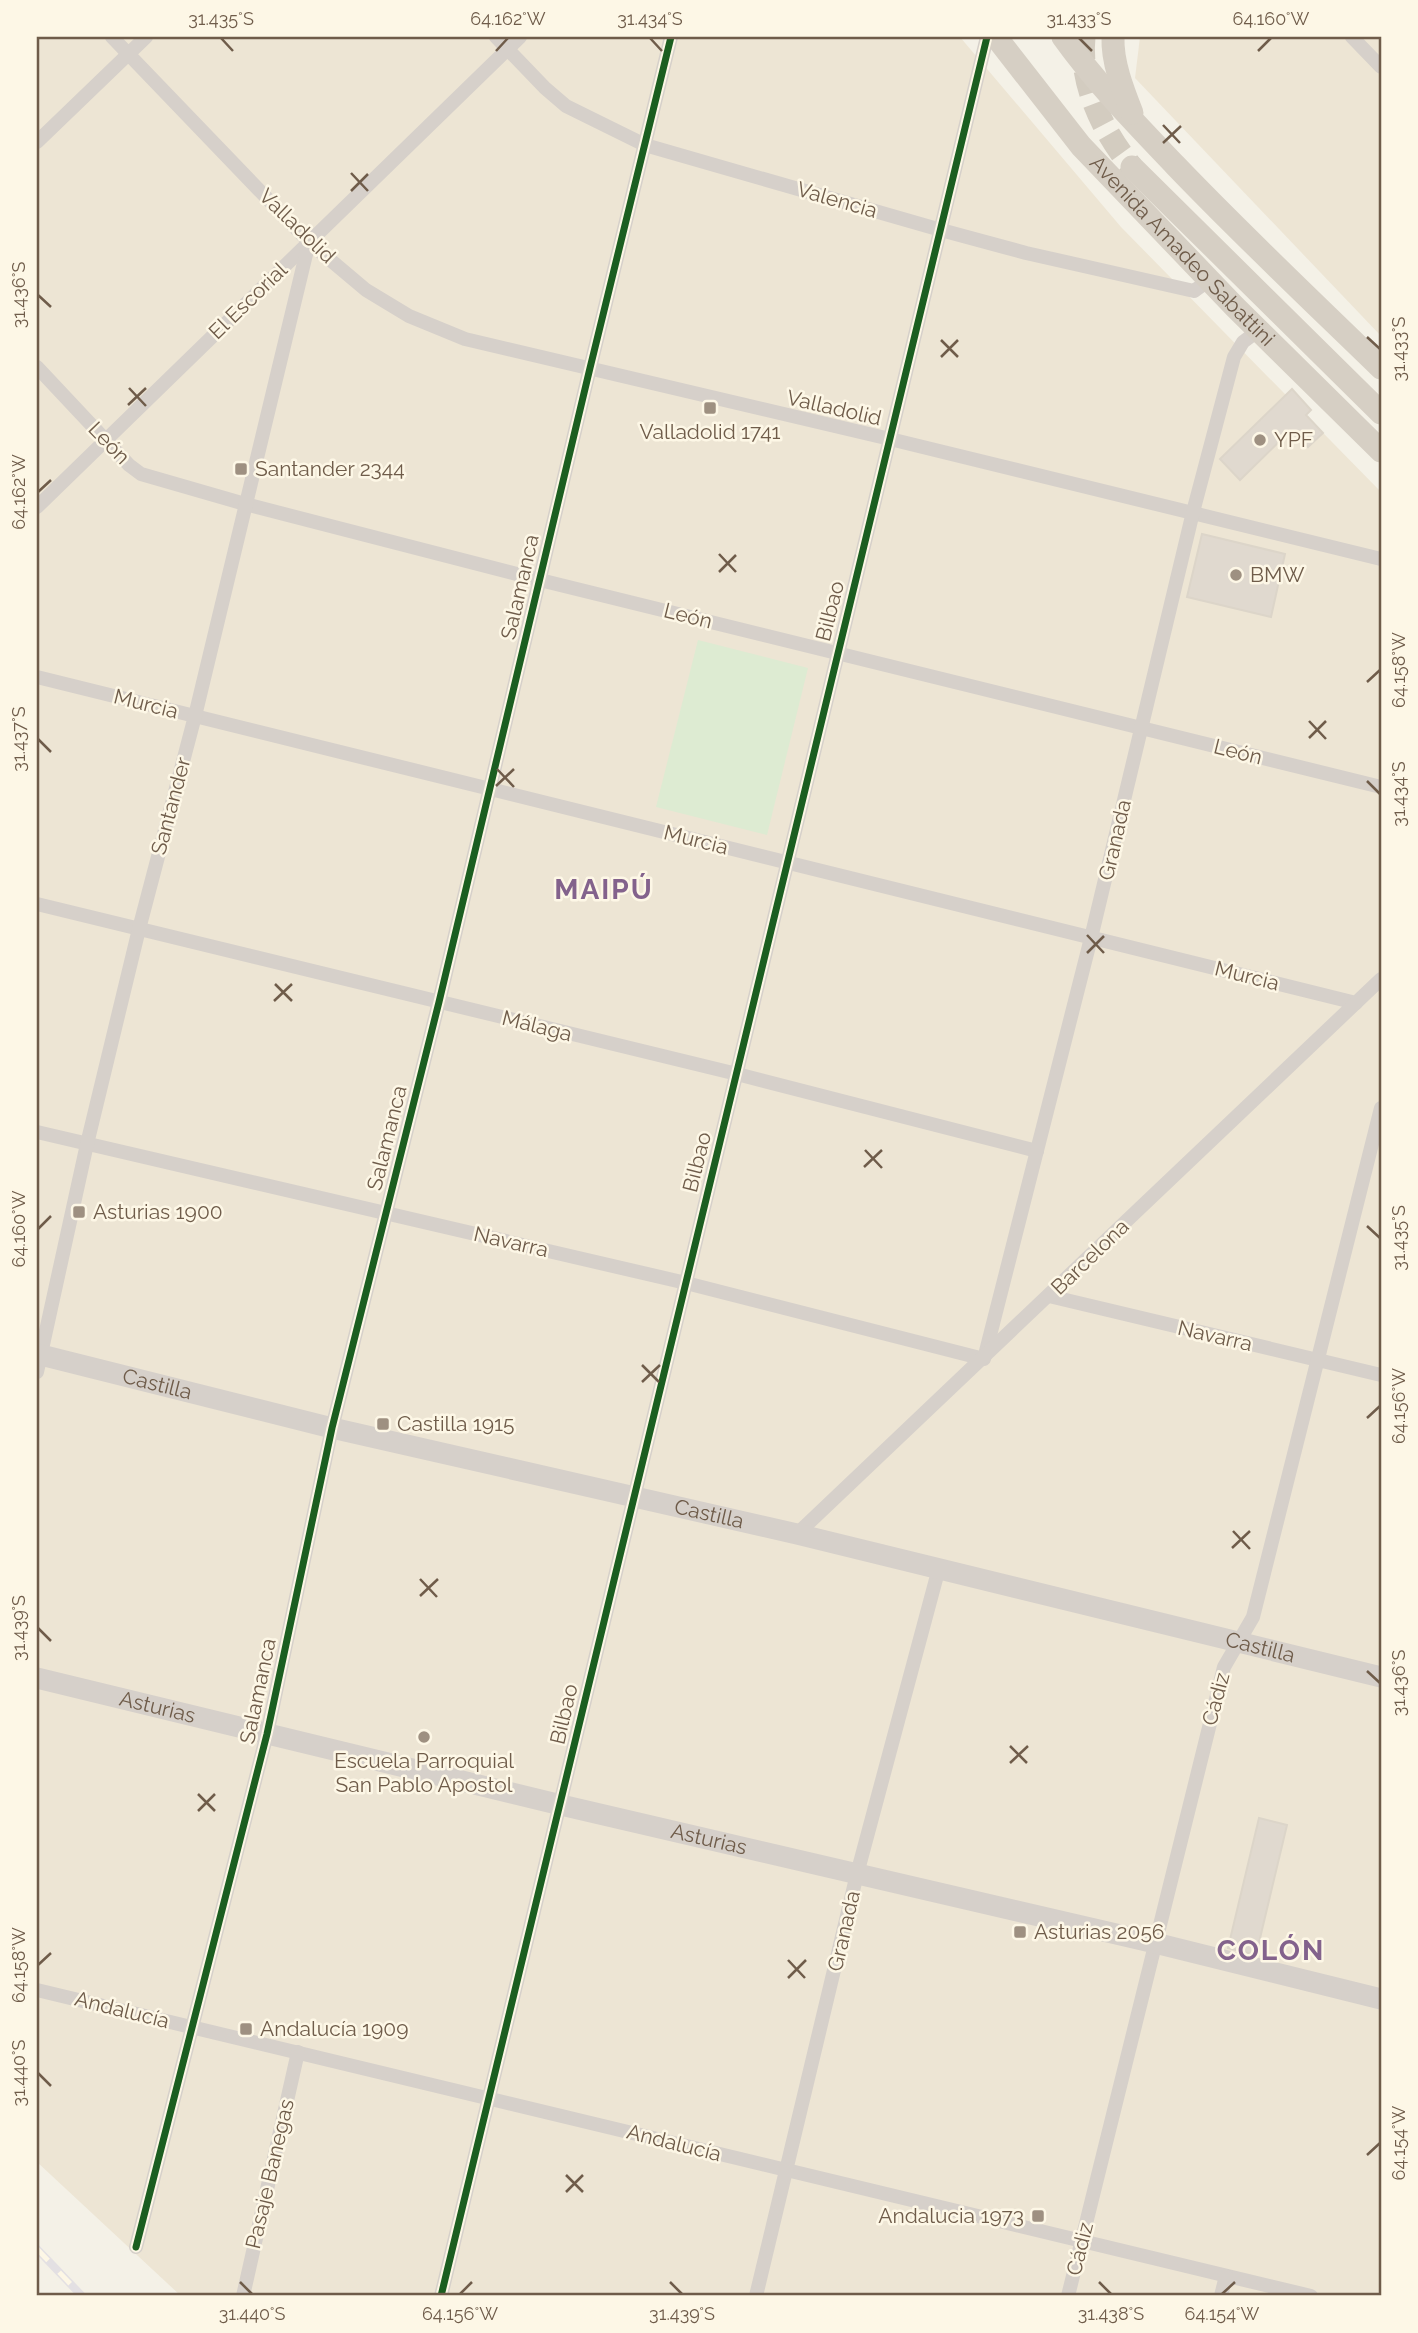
<svg xmlns="http://www.w3.org/2000/svg" width="1418" height="2333" font-family="Raleway,sans-serif">
<style>
.residential{fill:#ede5d4}
.green{fill:#ddebd2}
.building{fill:#e0d9cf;stroke:#dcd5c9;stroke-width:2}
.lines{fill:none;stroke-linecap:round;stroke-linejoin:round}
.primary-tunnel{stroke:#d3ccc0;stroke-width:23;stroke-dasharray:23 11;stroke-linecap:butt}
.street{stroke:#d6d0ca;stroke-width:14}
.secondary{stroke:#d6d0ca;stroke-width:21}
.primary{stroke:#d6cfc4;stroke-width:23}
.rail-casing{stroke:#e3e0e3;stroke-width:8}
.rail{stroke:#fdf7e6;stroke-width:5;stroke-dasharray:16;stroke-linecap:butt}
.cycleway-casing{stroke:#fdf7e6;stroke-width:11}
.cycleway{stroke:#1b5e20;stroke-width:7}
.ticks{fill:none;stroke:#6f5c4a;stroke-width:2.5}
.poi-dot{fill:#9e9081;stroke:#fdf7e6;stroke-width:2.5}
.labels{text-anchor:middle;stroke-width:5;stroke-linejoin:round;paint-order:stroke}
.street-label{font-size:21px;fill:#6f5c4a;stroke:#fdf7e6}
.poi-label{font-size:21px;fill:#6f5c4a;stroke:#fdf7e6;text-anchor:start}
.district-label{font-size:28px;font-weight:bold;letter-spacing:2px;fill:#83628c;stroke:#fdf7e6}
.neatline{fill:none;stroke:#6f5c4a;stroke-width:2.5}
.ticks-label{font-size:18px;text-anchor:middle;fill:#6f5c4a}
</style>
<rect width="100%" height="100%" fill="#f4f1e7"/>
<g class="residential">
<path d="M 37,37 L 960,37 L 1121,227 L 1381,492 L 1381,2296 L 181,2296 L 37,2162 Z"/>
<path d="M 1140,37 L 1381,37 L 1381,336 L 1135,78 Z"/>
</g>
<path class="green" d="M 698,640 L 808,668 L 767,835 L 656,807 Z"/>
<g class="building">
<path d="M 1292,389 L 1311,410 L 1306,415 L 1323,433 L 1308,447 L 1291,430 L 1240,480 L 1220,459 Z"/>
<path d="M 1202,534 L 1285,554 L 1271,617 L 1187,597 Z"/>
<path d="M 1259,1818 L 1287,1825 L 1256,1955 L 1228,1948 Z"/>
</g>
<g class="lines">
<path class="primary-tunnel" d="M 1084,37 C 1079,82 1103,133 1132,167"/>
<g class="street">
<path d="M 112,37 L 309,242 L 366,290 L 409,316 L 465,339 L 890,439 L 1381,559"/>
<path d="M 496,37 L 545,88 L 566,106 L 645,145 L 941,230 L 1026,253 L 1194,291 L 1209,280"/>
<path d="M 1352,37 L 1381,67"/>
<path d="M 37,142 L 146,37"/>
<path d="M 37,367 L 129,465 L 141,474 L 245,504 L 540,580 L 1381,787"/>
<path d="M 37,507 L 520,37"/>
<path d="M 37,677 L 1356,1003"/>
<path d="M 37,904 L 737,1074 L 1037,1151"/>
<path d="M 37,1132 L 686,1283 L 984,1359 L 1091,938 L 1193,512 L 1234,357 L 1243,342 L 1259,330"/>
<path d="M 1049,1296 L 1381,1375"/>
<path d="M 37,1372 L 87,1144 L 139,929 L 195,716 L 309,242"/>
<path d="M 797,1534 L 1381,979"/>
<path d="M 37,1990 L 1311,2296"/>
<path d="M 136,2247 L 267,1734 L 332,1428 L 439,1002 L 590,368 L 671,37"/>
<path d="M 243,2296 L 298,2052"/>
<path d="M 441,2296 L 987,37"/>
<path d="M 756,2296 L 857,1874 L 939,1568"/>
<path d="M 1068,2296 L 1224,1667 L 1253,1617 L 1381,1108"/>
<path d="M 1221,2296 L 1226,2276"/>
</g>
<g class="secondary">
<path id="s1" d="M 37,1354 L 332,1428 L 797,1534 L 1381,1677"/>
<path id="s2" d="M 37,1678 L 561,1805 L 1155,1943 L 1381,1999"/>
</g>
<g class="primary">
<path id="s3" d="M 996,37 L 1081,146 L 1235,307 L 1381,451"/>
<path d="M 1063,37 C 1096,83 1136,124 1175,165 C 1242,235 1312,301 1381,368"/>
<path d="M 1113,37 C 1112,62 1123,90 1132,113"/>
<path d="M 1132,167 L 1381,413"/>
</g>
<defs>
<path id="rail" d="M 37,2249 L 82,2296"/>
</defs>
<use href="#rail" class="rail-casing"/>
<use href="#rail" class="rail"/>
<defs>
<g id="cycleway">
<path d="M 136,2247 L 267,1734 L 332,1428 L 439,1002 L 590,368 L 671,37"/>
<path d="M 441,2296 L 987,37"/>
</g>
</defs>
<use href="#cycleway" class="cycleway-casing"/>
<use href="#cycleway" class="cycleway"/>
</g>
<path class="ticks" d="M 221,38 L 233,51M 650,38 L 662,51M 1079,38 L 1092,51M 496,51 L 508,38M 1258,51 L 1271,38M 1163,125 L 1180,143M 1163,143 L 1181,126M 351,173 L 368,191M 351,191 L 368,174M 38,295 L 51,307M 1367,337 L 1380,349M 941,340 L 958,357M 941,357 L 958,340M 129,388 L 146,406M 128,405 L 146,388M 38,492 L 51,480M 719,554 L 736,572M 719,572 L 736,555M 1367,682 L 1380,670M 1309,721 L 1326,739M 1309,738 L 1326,721M 38,739 L 51,752M 497,769 L 514,787M 1367,781 L 1380,794M 496,786 L 514,769M 1087,935 L 1104,953M 1087,953 L 1104,936M 275,984 L 292,1001M 274,1001 L 292,984M 865,1150 L 882,1168M 864,1167 L 882,1150M 1367,1226 L 1380,1238M 38,1229 L 51,1216M 642,1365 L 659,1382M 642,1382 L 660,1365M 1367,1418 L 1380,1406M 1233,1531 L 1250,1549M 1232,1548 L 1250,1531M 420,1579 L 437,1597M 420,1596 L 438,1579M 38,1628 L 51,1641M 1367,1671 L 1380,1683M 1010,1746 L 1027,1763M 1010,1763 L 1028,1746M 198,1794 L 215,1811M 198,1811 L 215,1794M 788,1960 L 805,1978M 38,1965 L 51,1953M 788,1978 L 806,1960M 38,2073 L 51,2086M 1367,2155 L 1380,2143M 566,2175 L 583,2192M 566,2192 L 583,2175M 240,2282 L 252,2294M 670,2282 L 682,2294M 1099,2282 L 1111,2294M 460,2294 L 472,2282M 1222,2294 L 1235,2282"/>
<g class="poi-dot">
<rect x="703" y="401" width="14" height="14" rx="3.5"/>
<circle cx="1260" cy="440" r="7"/>
<rect x="234" y="462" width="14" height="14" rx="3.5"/>
<circle cx="1236" cy="575" r="7"/>
<rect x="72" y="1205" width="14" height="14" rx="3.5"/>
<rect x="376" y="1417" width="14" height="14" rx="3.5"/>
<circle cx="424" cy="1737" r="7"/>
<rect x="1013" y="1925" width="14" height="14" rx="3.5"/>
<rect x="239" y="2022" width="14" height="14" rx="3.5"/>
<rect x="1031" y="2209" width="14" height="14" rx="3.5"/>
</g>
<g class="labels">
<g class="street-label">
<text transform="translate(837 200) rotate(16)" y="7">Valencia</text>
<text transform="translate(297 226) rotate(44)" y="7">Valladolid</text>
<text dy="7" stroke="none"><textPath href="#s3" startOffset="284">Avenida Amadeo Sabattini</textPath></text>
<text transform="translate(248 301) rotate(-44)" y="7">El Escorial</text>
<text transform="translate(834 408) rotate(13)" y="7">Valladolid</text>
<text transform="translate(109 443) rotate(46)" y="7">León</text>
<text transform="translate(520 587) rotate(-77)" y="7">Salamanca</text>
<text transform="translate(830 611) rotate(-76)" y="7">Bilbao</text>
<text transform="translate(688 616) rotate(14)" y="7">León</text>
<text transform="translate(146 704) rotate(14)" y="7">Murcia</text>
<text transform="translate(1238 752) rotate(14)" y="7">León</text>
<text transform="translate(171 806) rotate(-75)" y="7">Santander</text>
<text transform="translate(696 840) rotate(14)" y="7">Murcia</text>
<text transform="translate(1115 840) rotate(-77)" y="7">Granada</text>
<text transform="translate(1247 976) rotate(14)" y="7">Murcia</text>
<text transform="translate(537 1026) rotate(14)" y="7">Málaga</text>
<text transform="translate(387 1138) rotate(-76)" y="7">Salamanca</text>
<text transform="translate(697 1162) rotate(-76)" y="7">Bilbao</text>
<text transform="translate(511 1242) rotate(13)" y="7">Navarra</text>
<text transform="translate(1090 1257) rotate(-44)" y="7">Barcelona</text>
<text transform="translate(1215 1336) rotate(13)" y="7">Navarra</text>
<text dy="7" stroke="none"><textPath href="#s1" startOffset="124">Castilla</textPath></text>
<text dy="7" stroke="none"><textPath href="#s1" startOffset="691">Castilla</textPath></text>
<text dy="7" stroke="none"><textPath href="#s1" startOffset="1258">Castilla</textPath></text>
<text transform="translate(258 1691) rotate(-78)" y="7">Salamanca</text>
<text transform="translate(1216 1699) rotate(-75)" y="7">Cádiz</text>
<text dy="7" stroke="none"><textPath href="#s2" startOffset="124">Asturias</textPath></text>
<text transform="translate(564 1714) rotate(-77)" y="7">Bilbao</text>
<text dy="7" stroke="none"><textPath href="#s2" startOffset="691">Asturias</textPath></text>
<text transform="translate(844 1931) rotate(-77)" y="7">Granada</text>
<text transform="translate(122 2010) rotate(14)" y="7">Andalucía</text>
<text transform="translate(674 2143) rotate(14)" y="7">Andalucía</text>
<text transform="translate(270 2174) rotate(-77)" y="7">Pasaje Banegas</text>
<text transform="translate(1080 2249) rotate(-76)" y="7">Cádiz</text>
</g>
<g class="poi-label">
<text x="710" y="439" text-anchor="middle">Valladolid 1741</text>
<text x="1274" y="447">YPF</text>
<text x="255" y="476">Santander 2344</text>
<text x="1250" y="582">BMW</text>
<text x="93" y="1219">Asturias 1900</text>
<text x="397" y="1431">Castilla 1915</text>
<text x="424" y="1768" text-anchor="middle">Escuela Parroquial<tspan x="424" dy="24">San Pablo Apostol</tspan></text>
<text x="1034" y="1939">Asturias 2056</text>
<text x="260" y="2036">Andalucía 1909</text>
<text x="1024" y="2223" text-anchor="end">Andalucia 1973</text>
</g>
<g class="district-label">
<text x="604" y="899">MAIPÚ</text>
<text x="1271" y="1960">COLÓN</text>
</g>
</g>
<rect width="1418" height="2333" fill="none" stroke="#fdf7e6" stroke-width="77"/>
<rect x="38" y="38" width="1342" height="2256" class="neatline"/>
<g class="ticks-label">
<text x="221" y="25">31.435°S</text>
<text x="508" y="25">64.162°W</text>
<text x="650" y="25">31.434°S</text>
<text x="1079" y="25">31.433°S</text>
<text x="1271" y="25">64.160°W</text>
<text transform="translate(19 295) rotate(-90)" y="6">31.436°S</text>
<text transform="translate(1399 349) rotate(-90)" y="6">31.433°S</text>
<text transform="translate(19 492) rotate(-90)" y="6">64.162°W</text>
<text transform="translate(1399 670) rotate(-90)" y="6">64.158°W</text>
<text transform="translate(19 739) rotate(-90)" y="6">31.437°S</text>
<text transform="translate(1399 794) rotate(-90)" y="6">31.434°S</text>
<text transform="translate(19 1229) rotate(-90)" y="6">64.160°W</text>
<text transform="translate(1399 1238) rotate(-90)" y="6">31.435°S</text>
<text transform="translate(1399 1406) rotate(-90)" y="6">64.156°W</text>
<text transform="translate(19 1628) rotate(-90)" y="6">31.439°S</text>
<text transform="translate(1399 1683) rotate(-90)" y="6">31.436°S</text>
<text transform="translate(19 1965) rotate(-90)" y="6">64.158°W</text>
<text transform="translate(19 2073) rotate(-90)" y="6">31.440°S</text>
<text transform="translate(1399 2143) rotate(-90)" y="6">64.154°W</text>
<text x="252" y="2320">31.440°S</text>
<text x="460" y="2320">64.156°W</text>
<text x="682" y="2320">31.439°S</text>
<text x="1111" y="2320">31.438°S</text>
<text x="1222" y="2320">64.154°W</text>
</g>
</svg>
